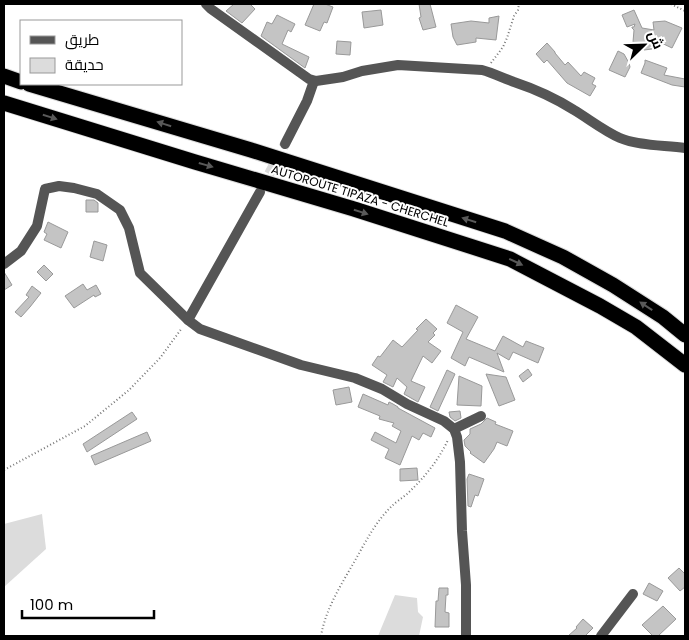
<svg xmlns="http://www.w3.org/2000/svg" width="689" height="640" font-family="Poppins,Cairo,sans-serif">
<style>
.green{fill:#dcdcdc}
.building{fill:#c4c4c4;stroke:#999}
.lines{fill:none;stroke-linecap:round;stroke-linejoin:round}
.minor-tunnel{stroke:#d9d9d9;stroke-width:10;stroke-dasharray:10 5;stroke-linecap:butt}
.highway-casing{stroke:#dbdbdb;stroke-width:17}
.path{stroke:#777;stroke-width:2;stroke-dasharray:1 2.5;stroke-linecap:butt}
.minor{stroke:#555;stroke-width:10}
.highway{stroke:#000;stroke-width:15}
.oneway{fill:#595959}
.labels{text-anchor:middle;stroke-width:4;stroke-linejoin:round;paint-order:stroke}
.street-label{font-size:12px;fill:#000;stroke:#fff}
</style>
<rect width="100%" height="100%" fill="#fff"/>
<g class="green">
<path d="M 42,514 L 46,549 L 4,587 L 4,524 Z"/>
<path d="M 395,595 L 417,598 L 418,612 L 423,617 L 419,636 L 378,636 Z"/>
</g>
<g class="building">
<path d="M 234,4 L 250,4 L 255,9 L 242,23 L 226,11 Z"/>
<path d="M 314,4 L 325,4 L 333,7 L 327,23 L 324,22 L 320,31 L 305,25 Z"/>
<path d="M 419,4 L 430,4 L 436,27 L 423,30 L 419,18 L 421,17 Z"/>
<path d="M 381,10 L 383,25 L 364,28 L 362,12 Z"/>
<path d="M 634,10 L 642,28 L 654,30 L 653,22 L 665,21 L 682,28 L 672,48 L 651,38 L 652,49 L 644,50 L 643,43 L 633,42 L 634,30 L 632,28 L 632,27 L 634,27 L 635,24 L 627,27 L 622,15 Z"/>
<path d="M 277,15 L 295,24 L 291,32 L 288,30 L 282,44 L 309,57 L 305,68 L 261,36 L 267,22 L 272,24 Z"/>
<path d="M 499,16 L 496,40 L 476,38 L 476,42 L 457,45 L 453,37 L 451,24 L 471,21 L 489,23 L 489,18 Z"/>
<path d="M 337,41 L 351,42 L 350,55 L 336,54 Z"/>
<path d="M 547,43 L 555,52 L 555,53 L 565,65 L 568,62 L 581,76 L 584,72 L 595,78 L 592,84 L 596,86 L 590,96 L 567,83 L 547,60 L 544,63 L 536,54 Z"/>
<path d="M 618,51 L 624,54 L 629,63 L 630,67 L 625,77 L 609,70 Z"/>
<path d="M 645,60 L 667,68 L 664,75 L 685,79 L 685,87 L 672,85 L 641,73 L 645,63 Z"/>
<path d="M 86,200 L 94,200 L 98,203 L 98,212 L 86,212 Z"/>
<path d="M 48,222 L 68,232 L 61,248 L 44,240 L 47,234 L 44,232 Z"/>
<path d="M 94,241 L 107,245 L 103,261 L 90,257 Z"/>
<path d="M 44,265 L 53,274 L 46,281 L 37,272 Z"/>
<path d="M 4,272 L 12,285 L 4,290 Z"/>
<path d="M 83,284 L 87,290 L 96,285 L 101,294 L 95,297 L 94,295 L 74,308 L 65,296 Z"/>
<path d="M 32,286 L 41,293 L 30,307 L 21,317 L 15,312 L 29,297 L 26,295 Z"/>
<path d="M 456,305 L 478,317 L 466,339 L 495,351 L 503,336 L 523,347 L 526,341 L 544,348 L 538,363 L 513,352 L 509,360 L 497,353 L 504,372 L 469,357 L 465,366 L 451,358 L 463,332 L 447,323 Z"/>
<path d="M 426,319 L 437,329 L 433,333 L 435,335 L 428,342 L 441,351 L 432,363 L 423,356 L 411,381 L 425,387 L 418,402 L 404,394 L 407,387 L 397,378 L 393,387 L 383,382 L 387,375 L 372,365 L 378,356 L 380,357 L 393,340 L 402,347 L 418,330 L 416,329 Z"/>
<path d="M 528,369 L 532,375 L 523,382 L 519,376 Z"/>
<path d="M 447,370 L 455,374 L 438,411 L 430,407 Z"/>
<path d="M 486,374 L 506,377 L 515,400 L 499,406 Z"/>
<path d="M 459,376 L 482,386 L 481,406 L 457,405 Z"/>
<path d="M 349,387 L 352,402 L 336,405 L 333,390 Z"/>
<path d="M 363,394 L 388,405 L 389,402 L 393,404 L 398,407 L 398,408 L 435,428 L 431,437 L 423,433 L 419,440 L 412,436 L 400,465 L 385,458 L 389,449 L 371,440 L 375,432 L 396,443 L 401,431 L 392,426 L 394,423 L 379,419 L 380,416 L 358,407 Z"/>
<path d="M 460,411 L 461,418 L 455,421 L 450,417 L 449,412 Z"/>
<path d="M 132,412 L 137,419 L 87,452 L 83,444 Z"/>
<path d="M 487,418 L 496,422 L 495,424 L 513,431 L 507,446 L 497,442 L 494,449 L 484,463 L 470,453 L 471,452 L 465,446 L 464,440 L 470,434 L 470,429 L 481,424 Z"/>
<path d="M 147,432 L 151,441 L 95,465 L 91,456 Z"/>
<path d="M 417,468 L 418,480 L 400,481 L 400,469 Z"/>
<path d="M 469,474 L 484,479 L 478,496 L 475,495 L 471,507 L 468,506 L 467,479 Z"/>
<path d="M 679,568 L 685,574 L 685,587 L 680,591 L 668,578 Z"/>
<path d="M 649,583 L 663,591 L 657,601 L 643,594 Z"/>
<path d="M 439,588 L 448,588 L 448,595 L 446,595 L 445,612 L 449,613 L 449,627 L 435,627 L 436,601 L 438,601 Z"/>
<path d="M 663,606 L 676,619 L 658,636 L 653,636 L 642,625 Z"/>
<path d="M 583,619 L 593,628 L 585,636 L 568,636 L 577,628 L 576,627 Z"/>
</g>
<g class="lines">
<path class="minor-tunnel" d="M 262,187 L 285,144"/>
<defs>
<g id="highway">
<path d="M 4,76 L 21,82"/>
<path d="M 29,84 L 251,150 L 505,231 L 563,257 L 613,285 L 663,317 L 685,335"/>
<path d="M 4,103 L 195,162 L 354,209 L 510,259 L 600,306 L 636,327 L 685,365"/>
</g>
</defs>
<use href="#highway" class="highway-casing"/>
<g class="path">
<path d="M 671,4 L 685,11"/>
<path d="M 491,63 L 503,47 L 507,38 L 514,16 L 518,10 L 519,4"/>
<path d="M 4,470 L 85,426 L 129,390 L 160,358 L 182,328"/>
<path d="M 321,636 C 326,607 343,582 357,557 C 367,539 377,520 392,506 C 396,502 402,498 407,494 C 424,478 438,461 448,440"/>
</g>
<g class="minor">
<path d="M 206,4 L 211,9 L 309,79 L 316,81 L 343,77 L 362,71 L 398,65 L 482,70 C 493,73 503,78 514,82 C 535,89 555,98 574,110 C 589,119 604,131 620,138 C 639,146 665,145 685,148"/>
<path d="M 285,144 L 307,101 L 314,81"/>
<path d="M 4,264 L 21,251 L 37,226 L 45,189 L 59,186 L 74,188 L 97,194 L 120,210 L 129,228 L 140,273 L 188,320 L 200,329 L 301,365 L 355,378 L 382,389 L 407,404 L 444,421 L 454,429 L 457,437 L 460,462 L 462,531 L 466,585 L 466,636"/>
<path d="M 188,320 L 260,192"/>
<path d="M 454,429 L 481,416"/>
<path d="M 601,636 L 633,594"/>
</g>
<use href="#highway" class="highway"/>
</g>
<defs><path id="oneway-solid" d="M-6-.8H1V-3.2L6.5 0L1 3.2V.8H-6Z" transform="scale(1.25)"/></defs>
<g class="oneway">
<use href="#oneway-solid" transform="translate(50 117) rotate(17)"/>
<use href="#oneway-solid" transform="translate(164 124) rotate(-163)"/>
<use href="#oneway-solid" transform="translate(206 165) rotate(16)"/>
<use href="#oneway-solid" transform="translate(361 212) rotate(18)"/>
<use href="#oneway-solid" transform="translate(469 220) rotate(-163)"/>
<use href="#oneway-solid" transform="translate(516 262) rotate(25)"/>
<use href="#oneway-solid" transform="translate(646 306) rotate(-147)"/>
</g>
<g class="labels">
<g class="street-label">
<text transform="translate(360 196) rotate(17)" y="4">AUTOROUTE TIPAZA - CHERCHEL</text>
</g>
</g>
<rect width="689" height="640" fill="none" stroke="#000000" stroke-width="10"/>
<rect x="20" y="20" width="162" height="65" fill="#ffffff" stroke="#999999"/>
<rect x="30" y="36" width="25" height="8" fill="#555555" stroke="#999999"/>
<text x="65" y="45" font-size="15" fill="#000000">طريق</text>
<rect x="30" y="58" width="25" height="15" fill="#dcdcdc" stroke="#999999"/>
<text x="65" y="70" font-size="15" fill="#000000">حديقة</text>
<g transform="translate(644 45) rotate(67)" stroke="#ffffff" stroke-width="4" paint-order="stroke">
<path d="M0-4L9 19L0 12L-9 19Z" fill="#000000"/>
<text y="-8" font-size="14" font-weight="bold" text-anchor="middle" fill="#000000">ش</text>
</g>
<path d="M22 610v8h132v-8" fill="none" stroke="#000000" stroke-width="2.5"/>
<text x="30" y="610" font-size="15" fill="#000000" stroke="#ffffff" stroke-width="4" paint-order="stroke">100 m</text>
</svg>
